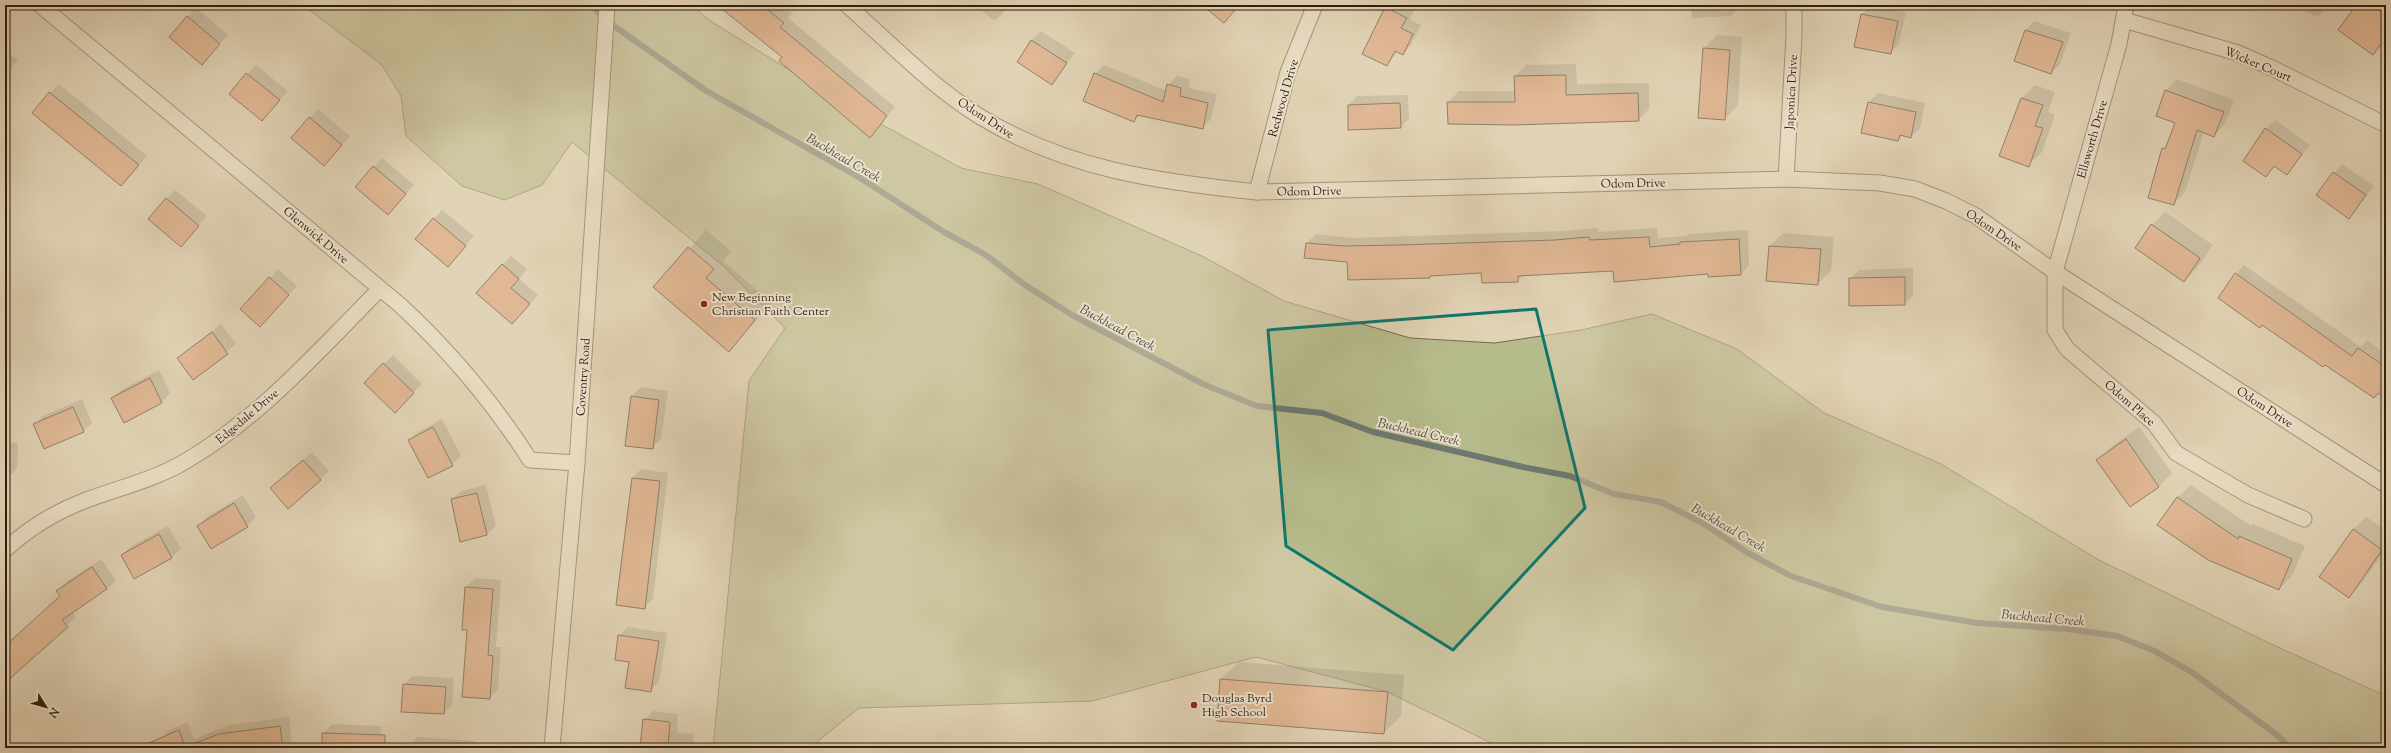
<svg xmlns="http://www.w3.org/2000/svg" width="2391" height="753" font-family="'Sorts Mill Goudy',serif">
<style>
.green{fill:#b6bb8c;stroke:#736c4c}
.shadow{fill:#0003}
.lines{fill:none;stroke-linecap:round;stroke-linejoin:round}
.stream{stroke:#6d7971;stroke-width:6}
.building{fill:#dd986f;stroke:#301d0d}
.street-casing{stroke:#5c4a37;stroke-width:17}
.street{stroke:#ece2cf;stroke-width:15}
.marked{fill:none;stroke:#0f766e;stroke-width:3;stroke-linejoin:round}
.poi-dot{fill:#8f2418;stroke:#ece2cf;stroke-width:1.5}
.labels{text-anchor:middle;stroke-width:4;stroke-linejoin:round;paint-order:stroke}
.street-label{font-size:12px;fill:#301d0d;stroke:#ece2cf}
.poi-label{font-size:12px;fill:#301d0d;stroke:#ece2cf;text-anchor:start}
.water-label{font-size:13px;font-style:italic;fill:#4e4b3f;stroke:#ece2cf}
</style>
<rect width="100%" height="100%" fill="#e1d3b5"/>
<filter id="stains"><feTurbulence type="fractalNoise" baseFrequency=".005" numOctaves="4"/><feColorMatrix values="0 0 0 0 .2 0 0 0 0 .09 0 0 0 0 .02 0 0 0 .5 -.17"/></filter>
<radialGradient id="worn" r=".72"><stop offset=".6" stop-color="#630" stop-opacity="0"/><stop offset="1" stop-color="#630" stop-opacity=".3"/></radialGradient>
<path class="green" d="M 303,5 L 692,5 L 709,20 L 839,101 L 961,168 L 1038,184 L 1202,256 L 1284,301 L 1410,338 L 1495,343 L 1581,330 L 1652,314 L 1737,349 L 1824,413 L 1941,464 L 2097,559 L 2269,643 L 2386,696 L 2386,748 L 1501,748 L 1388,692 L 1256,657 L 1092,701 L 859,708 L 818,741 L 817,748 L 713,748 L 749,381 L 785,328 L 722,265 L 572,142 L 542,185 L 505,200 L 462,186 L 406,136 L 401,96 L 382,65 Z"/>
<g class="shadow">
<path d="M 137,5 L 144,5 L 141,8 Z"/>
<path d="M 734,5 L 782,5 L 792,13 L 788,18 L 895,107 L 870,136 L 784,57 Z"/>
<path d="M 974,5 L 1010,5 L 995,21 Z"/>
<path d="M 1195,5 L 1240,5 L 1224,21 L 1205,6 L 1201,10 Z"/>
<path d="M 1387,5 L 1416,5 L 1410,20 L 1421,25 L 1411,45 L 1403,54 L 1398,51 L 1387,65 L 1364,53 Z"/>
<path d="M 1691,5 L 1742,5 L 1731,16 L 1692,18 Z"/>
<path d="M 2034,5 L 2069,5 L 2064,10 Z"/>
<path d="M 2291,5 L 2328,5 L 2318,17 Z"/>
<path d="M 2357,5 L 2386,5 L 2386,50 L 2380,46 L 2373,53 Z"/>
<path d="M 1871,6 L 1906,12 L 1899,44 L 1890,53 L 1862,14 Z"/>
<path d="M 196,8 L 228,35 L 202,64 L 187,17 Z"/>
<path d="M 2034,21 L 2071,33 L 2060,64 L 2051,73 L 2015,61 L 2026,30 Z"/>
<path d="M 1041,31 L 1075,53 L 1051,84 L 1018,62 L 1032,40 Z"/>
<path d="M 1717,35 L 1742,37 L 1738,105 L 1725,119 L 1704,48 Z"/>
<path d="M 5,50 L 18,60 L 5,76 Z"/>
<path d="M 1576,64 L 1577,84 L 1649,83 L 1649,109 L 1638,120 L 1449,123 L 1448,102 L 1459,91 L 1515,91 L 1515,76 L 1526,65 Z"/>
<path d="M 256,65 L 288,91 L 262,120 L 230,93 Z"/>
<path d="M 1104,65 L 1167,91 L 1168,85 L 1177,76 L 1190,79 L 1188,88 L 1217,94 L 1211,119 L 1202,128 L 1140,115 L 1134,121 L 1095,74 Z"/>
<path d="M 2177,79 L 2234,100 L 2225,124 L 2214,135 L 2204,132 L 2185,192 L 2173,204 L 2163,149 L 2168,144 L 2176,122 L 2166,91 Z"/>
<path d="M 59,84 L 147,156 L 121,185 L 50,93 Z"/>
<path d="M 2035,85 L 2055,92 L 2048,112 L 2055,115 L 2042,152 L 2028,165 L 2001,156 L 2022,98 Z"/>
<path d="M 1878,93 L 1925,103 L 1920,128 L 1911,137 L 1903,135 L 1898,140 L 1869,102 Z"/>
<path d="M 1408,95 L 1409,119 L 1400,127 L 1349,105 L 1357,96 Z"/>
<path d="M 318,109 L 350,136 L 324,165 L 310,118 Z"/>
<path d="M 2275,120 L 2310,145 L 2287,174 L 2275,166 L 2266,176 L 2266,129 Z"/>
<path d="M 382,158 L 414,185 L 388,214 L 374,167 Z"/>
<path d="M 2342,164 L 2374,186 L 2349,218 L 2317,195 Z"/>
<path d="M 175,190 L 207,216 L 181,246 L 167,199 Z"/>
<path d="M 442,210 L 474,236 L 448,265 L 434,219 Z"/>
<path d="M 2165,212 L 2213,245 L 2197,268 L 2184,281 L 2152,225 Z"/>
<path d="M 1598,228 L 1598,232 L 1657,228 L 1658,238 L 1687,236 L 1689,234 L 1748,230 L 1749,265 L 1741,274 L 1614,270 L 1524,274 L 1517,281 L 1482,272 L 1432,274 L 1430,277 L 1348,261 L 1307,243 L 1316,234 L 1353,238 L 1565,231 Z"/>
<path d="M 706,230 L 731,251 L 723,261 L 772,303 L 729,350 L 655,287 Z"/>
<path d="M 1783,233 L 1834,237 L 1831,271 L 1817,284 L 1767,280 L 1770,246 Z"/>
<path d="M 511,256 L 527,269 L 519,279 L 538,295 L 512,323 L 477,293 Z"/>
<path d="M 2244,265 L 2361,347 L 2367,340 L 2386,354 L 2386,397 L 2236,274 Z"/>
<path d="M 1913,268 L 1913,295 L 1905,304 L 1850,279 L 1859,270 Z"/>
<path d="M 278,269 L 297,286 L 260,326 L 270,278 Z"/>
<path d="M 221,324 L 236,344 L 194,378 L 178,358 Z"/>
<path d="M 393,355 L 422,384 L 395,411 L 366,383 Z"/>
<path d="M 159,370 L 170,393 L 162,402 L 112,399 L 121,390 Z"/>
<path d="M 641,387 L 668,391 L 661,439 L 652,448 L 632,396 Z"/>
<path d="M 82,399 L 92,423 L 83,432 L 35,424 L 43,416 Z"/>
<path d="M 442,419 L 461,456 L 452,465 L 410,440 L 418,432 Z"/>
<path d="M 2139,427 L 2172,473 L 2159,486 L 2130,506 L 2098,460 L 2111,447 Z"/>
<path d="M 5,442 L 18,443 L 17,469 L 8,478 L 5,478 Z"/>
<path d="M 312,452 L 329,471 L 320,480 L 271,488 Z"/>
<path d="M 641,469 L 668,473 L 653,599 L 644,607 L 633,478 Z"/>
<path d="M 486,485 L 496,526 L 487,534 L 452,500 L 461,491 Z"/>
<path d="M 2191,485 L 2251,526 L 2253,524 L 2305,546 L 2292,576 L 2279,589 L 2177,498 Z"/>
<path d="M 243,495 L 256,517 L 247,526 L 198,526 L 207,517 Z"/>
<path d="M 2366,517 L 2386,530 L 2386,549 L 2362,583 L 2349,596 L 2353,530 Z"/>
<path d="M 168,526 L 181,549 L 172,557 L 134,577 L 122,555 L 131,546 Z"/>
<path d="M 101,559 L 116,580 L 107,589 L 72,612 L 76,617 L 5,684 L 5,649 L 61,596 L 58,591 L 66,582 Z"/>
<path d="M 475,578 L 501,580 L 496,647 L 501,647 L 498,689 L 489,698 L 468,629 L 466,587 Z"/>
<path d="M 628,627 L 667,633 L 659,682 L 651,690 L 630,661 L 619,636 Z"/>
<path d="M 1239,662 L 1404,675 L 1401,716 L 1384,733 L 1221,679 Z"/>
<path d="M 412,676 L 454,678 L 452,705 L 444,713 L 404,685 Z"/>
<path d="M 653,711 L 678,714 L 677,733 L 694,734 L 693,748 L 641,748 L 644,720 Z"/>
<path d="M 289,717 L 292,744 L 288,748 L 164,748 L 160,739 L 169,730 L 188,722 L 194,739 L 229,725 Z"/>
<path d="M 332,724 L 381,726 L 380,748 L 323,748 L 323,733 Z"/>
<path d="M 417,737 L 475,741 L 474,748 L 408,748 Z"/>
</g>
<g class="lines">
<path class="stream" d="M 591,5 L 604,19 L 705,90 L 860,178 L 944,232 L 986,255 L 1025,285 L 1072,315 L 1203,384 L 1257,406 L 1322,413 L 1373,432 L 1523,467 L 1570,476 L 1614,494 L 1661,502 L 1704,524 L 1748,553 L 1791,576 L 1882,607 L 1977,623 L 2067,629 L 2117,636 L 2155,651 L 2193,673 L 2277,735 L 2291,748"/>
</g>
<g class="building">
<path d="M 717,5 L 762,5 L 784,23 L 780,27 L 887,116 L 870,138 L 779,61 L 782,57 Z"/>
<path d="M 1202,5 L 1239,5 L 1224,23 Z"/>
<path d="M 2356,5 L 2372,5 L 2386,15 L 2386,37 L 2373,55 L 2338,30 Z"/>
<path d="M 1385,7 L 1407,18 L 1401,28 L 1413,34 L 1403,55 L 1395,51 L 1387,66 L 1362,54 Z"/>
<path d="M 1861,14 L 1898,21 L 1891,54 L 1854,47 Z"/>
<path d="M 187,16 L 220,44 L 202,65 L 169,37 Z"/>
<path d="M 2025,30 L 2063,42 L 2051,74 L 2014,61 Z"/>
<path d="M 1031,40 L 1067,63 L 1052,85 L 1017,62 Z"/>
<path d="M 1703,48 L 1730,50 L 1725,120 L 1698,118 Z"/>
<path d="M 246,73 L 280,100 L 262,121 L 229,94 Z"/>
<path d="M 1094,73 L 1163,102 L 1167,84 L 1181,88 L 1180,96 L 1208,103 L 1203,129 L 1137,115 L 1134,122 L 1083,101 Z"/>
<path d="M 1566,75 L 1566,95 L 1638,93 L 1639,121 L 1515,125 L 1448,124 L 1447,102 L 1515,102 L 1514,76 Z"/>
<path d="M 2165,90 L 2224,112 L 2214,137 L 2197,130 L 2174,205 L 2148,198 L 2162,148 L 2165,149 L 2175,123 L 2156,116 Z"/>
<path d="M 49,92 L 139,165 L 121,186 L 32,113 Z"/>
<path d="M 2021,98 L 2043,105 L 2035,126 L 2043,128 L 2029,167 L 1999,156 Z"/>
<path d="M 1868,102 L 1916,112 L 1911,138 L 1900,135 L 1898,141 L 1861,133 Z"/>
<path d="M 1400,103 L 1401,128 L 1348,130 L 1348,105 Z"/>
<path d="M 309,117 L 342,145 L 324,166 L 291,138 Z"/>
<path d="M 2265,128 L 2302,154 L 2287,175 L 2274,166 L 2266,177 L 2243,161 Z"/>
<path d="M 373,166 L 406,194 L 388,215 L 355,187 Z"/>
<path d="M 2333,172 L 2366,195 L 2349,219 L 2316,195 Z"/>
<path d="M 166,198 L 199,226 L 181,247 L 148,219 Z"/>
<path d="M 433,218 L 466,246 L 448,267 L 415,239 Z"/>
<path d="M 2151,224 L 2200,258 L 2184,282 L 2135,248 Z"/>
<path d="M 1589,237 L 1590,240 L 1649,237 L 1650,247 L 1680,244 L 1680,242 L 1739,239 L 1741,275 L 1708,277 L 1708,274 L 1614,282 L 1613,271 L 1518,276 L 1518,282 L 1482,283 L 1481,273 L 1430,276 L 1430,278 L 1348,280 L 1347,262 L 1304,258 L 1306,243 L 1344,246 L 1399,245 L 1555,240 Z"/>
<path d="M 1769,246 L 1821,249 L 1818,285 L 1766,281 Z"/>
<path d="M 688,247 L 714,269 L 706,278 L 755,320 L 729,352 L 653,287 Z"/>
<path d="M 502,264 L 519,279 L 511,288 L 530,304 L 512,324 L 476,293 Z"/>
<path d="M 2235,273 L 2352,356 L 2358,348 L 2386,367 L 2386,399 L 2378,393 L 2374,398 L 2325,365 L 2323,367 L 2262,325 L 2260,328 L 2218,298 Z"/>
<path d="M 269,277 L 289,295 L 260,327 L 240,309 Z"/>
<path d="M 1905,277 L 1905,305 L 1849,306 L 1849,278 Z"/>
<path d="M 212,332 L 228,354 L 193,380 L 177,358 Z"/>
<path d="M 383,363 L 414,393 L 395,413 L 364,383 Z"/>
<path d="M 150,378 L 162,403 L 124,423 L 111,398 Z"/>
<path d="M 631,396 L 659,400 L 653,449 L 625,446 Z"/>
<path d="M 73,407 L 84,432 L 44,449 L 33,424 Z"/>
<path d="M 433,427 L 453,466 L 428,478 L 408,440 Z"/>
<path d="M 2126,439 L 2159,487 L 2130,507 L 2096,460 Z"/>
<path d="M 303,460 L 321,480 L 288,509 L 270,488 Z"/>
<path d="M 632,478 L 660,481 L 645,609 L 616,605 Z"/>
<path d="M 477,493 L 487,535 L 460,542 L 451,499 Z"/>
<path d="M 2177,497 L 2238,539 L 2239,536 L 2292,559 L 2279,590 L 2208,560 L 2157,525 Z"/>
<path d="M 234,503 L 248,527 L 211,549 L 197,526 Z"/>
<path d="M 2353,529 L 2382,550 L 2349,598 L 2319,577 Z"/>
<path d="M 159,534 L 172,558 L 134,579 L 121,555 Z"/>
<path d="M 92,567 L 107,589 L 62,620 L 68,627 L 5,683 L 5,646 L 60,596 L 56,591 Z"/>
<path d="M 465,587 L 493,589 L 488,655 L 493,656 L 490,699 L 462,697 L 467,630 L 462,630 Z"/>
<path d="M 618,635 L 659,641 L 651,692 L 625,688 L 629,662 L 615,660 Z"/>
<path d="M 1220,679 L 1388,692 L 1384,734 L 1217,721 Z"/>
<path d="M 403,684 L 446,687 L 444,714 L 401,712 Z"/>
<path d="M 643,719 L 670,722 L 668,748 L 640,748 Z"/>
<path d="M 280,726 L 283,748 L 137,748 L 179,730 L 185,747 L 219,734 Z"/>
<path d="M 322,733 L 385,735 L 385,748 L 322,748 Z"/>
</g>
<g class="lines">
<defs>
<g id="street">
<path d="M 40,5 L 400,305 C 452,353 492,401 530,460 L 577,463"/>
<path d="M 847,5 C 889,42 931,86 979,116 C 1065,169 1159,182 1257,192 L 1786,179 L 1880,183 L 1915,189 L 1946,201 L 1976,216 L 2055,272 L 2386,485"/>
<path d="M 2126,5 L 2119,44 L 2055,272 L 2055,330 L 2067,349 L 2154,423 L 2176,453 L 2248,495 L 2304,519"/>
<path d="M 2124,20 L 2238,53 L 2270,67 L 2386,125"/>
<path d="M 1786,179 L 1794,36 L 1794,5"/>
<path d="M 1257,192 L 1288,72 L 1315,5"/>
<path d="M 5,550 C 28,529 55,512 84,501 C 118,488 154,480 186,461 C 261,417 319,350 380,289"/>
<path d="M 552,748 L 577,463 L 607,5"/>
</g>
</defs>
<use href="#street" class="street-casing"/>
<use href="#street" class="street"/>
</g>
<path d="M0 0H2391V753H0ZM 1536,309 L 1585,508 L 1453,650 L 1286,546 L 1268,330 Z" fill="#e1d3b5" fill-opacity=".55" fill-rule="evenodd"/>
<path class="marked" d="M 1536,309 L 1585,508 L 1453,650 L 1286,546 L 1268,330 Z"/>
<g class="poi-dot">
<circle cx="704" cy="304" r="4"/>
<circle cx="1194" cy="705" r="4"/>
</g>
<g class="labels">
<g class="street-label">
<text transform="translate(2258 64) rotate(23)" y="4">Wicker Court</text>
<text transform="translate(1791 92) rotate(-87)" y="4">Japonica Drive</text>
<text transform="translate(1283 98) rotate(-74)" y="4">Redwood Drive</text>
<text transform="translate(986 118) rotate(33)" y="4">Odom Drive</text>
<text transform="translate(2092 139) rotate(-74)" y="4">Ellsworth Drive</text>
<text transform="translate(1633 183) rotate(-1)" y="4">Odom Drive</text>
<text transform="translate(1309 191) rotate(-1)" y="4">Odom Drive</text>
<text transform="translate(1994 230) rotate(34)" y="4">Odom Drive</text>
<text transform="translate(316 235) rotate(40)" y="4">Glenwick Drive</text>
<text transform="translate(583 377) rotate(-86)" y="4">Coventry Road</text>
<text transform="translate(2130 403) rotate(41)" y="4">Odom Place</text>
<text transform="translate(2265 407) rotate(33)" y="4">Odom Drive</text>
<text transform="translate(247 416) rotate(-40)" y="4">Edgedale Drive</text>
</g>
<g class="poi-label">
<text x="712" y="301">New Beginning<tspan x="712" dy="14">Christian Faith Center</tspan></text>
<text x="1202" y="702">Douglas Byrd<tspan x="1202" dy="14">High School</tspan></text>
</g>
<g class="water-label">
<text transform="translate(844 157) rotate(30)" y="5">Buckhead Creek</text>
<text transform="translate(1118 327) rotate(28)" y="5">Buckhead Creek</text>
<text transform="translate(1419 431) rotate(13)" y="5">Buckhead Creek</text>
<text transform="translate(1729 527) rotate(30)" y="5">Buckhead Creek</text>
<text transform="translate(2043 617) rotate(5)" y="5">Buckhead Creek</text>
</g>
</g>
<rect width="2391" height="753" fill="none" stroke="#e1d3b5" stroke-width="20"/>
<rect x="6" y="6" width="2379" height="741" fill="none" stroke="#301d0d" stroke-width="2"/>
<rect x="10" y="10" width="2371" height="733" fill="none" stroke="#301d0d"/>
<g transform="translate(46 707) rotate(127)" stroke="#ece2cf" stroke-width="3" paint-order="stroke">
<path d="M0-3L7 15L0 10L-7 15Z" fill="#301d0d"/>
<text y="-6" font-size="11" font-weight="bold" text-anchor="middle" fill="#301d0d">N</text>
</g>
<rect width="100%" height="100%" filter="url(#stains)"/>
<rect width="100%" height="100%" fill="url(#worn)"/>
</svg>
